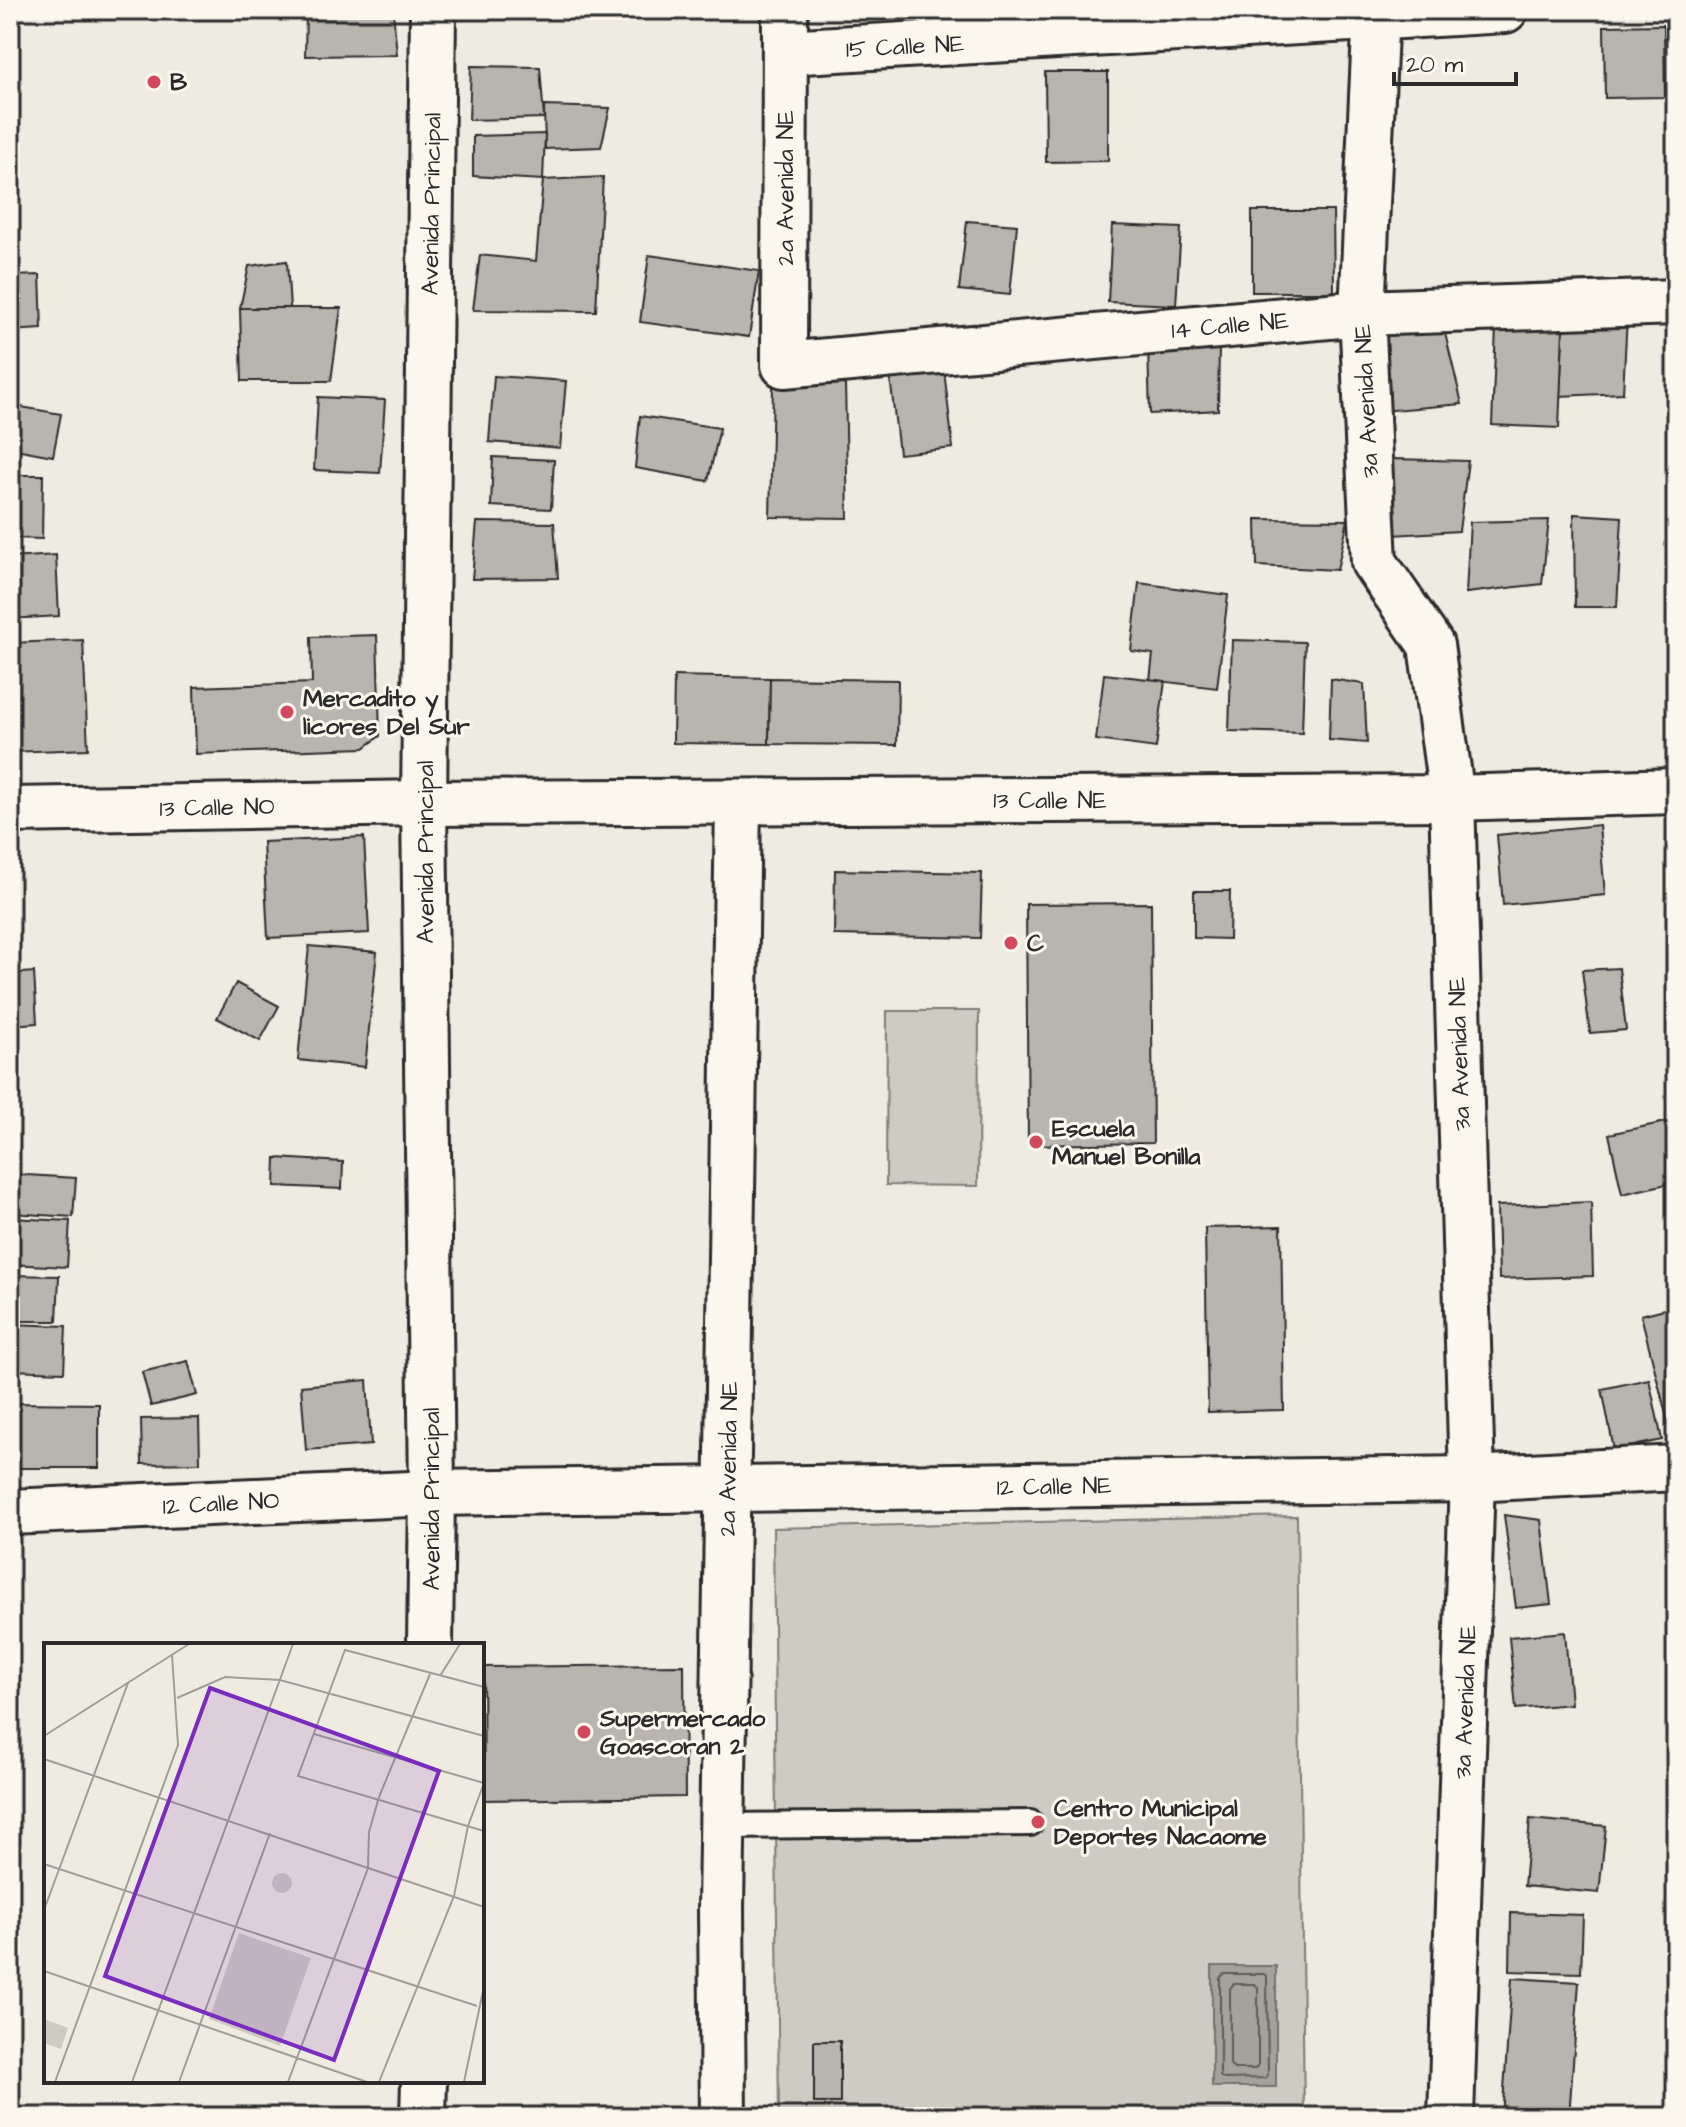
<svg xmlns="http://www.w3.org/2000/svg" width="1686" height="2127" font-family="'Architects Daughter',sans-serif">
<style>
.pitch{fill:#cecbc2;stroke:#7c7b76;stroke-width:2}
.water{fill:#a4a29a;stroke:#74726e;stroke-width:2}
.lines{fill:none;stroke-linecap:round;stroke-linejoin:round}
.shore{stroke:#5b5b57;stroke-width:2}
.building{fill:#b8b5ae;stroke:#2b2b2b;stroke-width:2}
.service-casing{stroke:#2b2b2b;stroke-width:30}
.minor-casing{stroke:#2b2b2b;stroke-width:50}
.tertiary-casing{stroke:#2b2b2b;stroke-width:50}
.service{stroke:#fbf7ec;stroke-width:24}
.minor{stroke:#fbf7ec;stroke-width:44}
.tertiary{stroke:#fbf7ec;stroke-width:44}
.poi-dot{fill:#d1495b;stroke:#fbf7ec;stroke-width:3}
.labels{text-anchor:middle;stroke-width:6;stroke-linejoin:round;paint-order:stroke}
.street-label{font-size:24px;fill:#2b2b2b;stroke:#fbf7ec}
.poi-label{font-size:24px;font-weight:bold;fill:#2b2b2b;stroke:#fbf7ec;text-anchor:start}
.inset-road{fill:none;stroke:#a09e98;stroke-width:2}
.view{fill:#7b2cbf;fill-opacity:0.15;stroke:#7b2cbf;stroke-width:4}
.inset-edge{fill:none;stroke:#2b2b2b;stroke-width:4}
</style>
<rect width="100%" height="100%" fill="#eeebe0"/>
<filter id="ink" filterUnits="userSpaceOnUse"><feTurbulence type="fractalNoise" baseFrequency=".0125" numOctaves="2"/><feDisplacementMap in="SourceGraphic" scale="16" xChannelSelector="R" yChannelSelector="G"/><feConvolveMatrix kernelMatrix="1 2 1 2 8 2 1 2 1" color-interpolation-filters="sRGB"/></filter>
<g filter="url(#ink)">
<g class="pitch">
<path d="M 887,1011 L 979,1011 L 978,1186 L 886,1185 Z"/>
<path d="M 1297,1516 L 1304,2117 L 779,2117 L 773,1528 Z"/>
</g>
<rect class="water" x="1212" y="1966" width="64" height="121"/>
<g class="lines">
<g class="shore">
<path d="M 1224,1974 L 1264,1974 L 1267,1977 L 1268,2075 L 1265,2078 L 1224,2079 L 1220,2076 L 1220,1978 Z"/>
<path d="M 1234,1984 L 1254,1984 L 1258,1987 L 1258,2065 L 1255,2069 L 1234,2069 L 1230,2065 L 1230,1988 Z"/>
</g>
</g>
<g class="building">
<path d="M 306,10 L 393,10 L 397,55 L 305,56 Z"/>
<path d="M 980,10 L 1027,10 L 980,13 Z"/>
<path d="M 1664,25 L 1665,97 L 1605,98 L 1604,26 Z"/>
<path d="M 471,66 L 540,67 L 544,118 L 469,120 Z"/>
<path d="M 1045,72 L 1108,72 L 1108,161 L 1046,162 Z"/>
<path d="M 544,106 L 610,108 L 601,147 L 545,149 Z"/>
<path d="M 545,134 L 543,180 L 473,176 L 473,136 Z"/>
<path d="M 603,177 L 596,311 L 473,310 L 480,255 L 536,261 L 543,180 Z"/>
<path d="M 1252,211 L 1333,211 L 1334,292 L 1252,292 Z"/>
<path d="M 967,221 L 1017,225 L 1010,295 L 959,290 Z"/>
<path d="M 1112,225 L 1181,228 L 1176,305 L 1108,302 Z"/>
<path d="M 649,255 L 759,271 L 749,337 L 640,322 Z"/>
<path d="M 287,261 L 290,308 L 240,308 L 249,266 Z"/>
<path d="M 40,275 L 42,329 L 10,331 L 10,276 Z"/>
<path d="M 240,308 L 341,308 L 331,381 L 242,381 Z"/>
<path d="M 1627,316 L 1623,393 L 1560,396 L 1564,320 Z"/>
<path d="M 1386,326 L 1444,329 L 1462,404 L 1382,411 Z"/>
<path d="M 1496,327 L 1563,329 L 1559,428 L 1492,425 Z"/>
<path d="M 1219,345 L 1218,410 L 1150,414 L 1148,348 Z"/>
<path d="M 944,370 L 953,448 L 899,454 L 890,376 Z"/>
<path d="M 494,376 L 566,381 L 560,448 L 489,442 Z"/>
<path d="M 845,384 L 848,518 L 770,517 L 773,387 Z"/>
<path d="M 318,397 L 385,400 L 380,473 L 314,470 Z"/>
<path d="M 10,405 L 61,414 L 53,456 L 10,448 Z"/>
<path d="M 640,416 L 720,428 L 708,481 L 635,468 Z"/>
<path d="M 493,457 L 554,460 L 551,509 L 491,506 Z"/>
<path d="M 1393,459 L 1468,461 L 1459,531 L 1393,535 Z"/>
<path d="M 10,475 L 43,475 L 42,539 L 10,538 Z"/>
<path d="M 1574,514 L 1622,517 L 1617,607 L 1575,607 Z"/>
<path d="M 1256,519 L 1348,520 L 1337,570 L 1257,566 Z"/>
<path d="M 1549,520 L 1542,584 L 1466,593 L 1470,522 Z"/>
<path d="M 477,522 L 554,523 L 558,578 L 472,579 Z"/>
<path d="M 56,555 L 59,616 L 10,619 L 10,558 Z"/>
<path d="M 1139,583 L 1228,595 L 1217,688 L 1150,680 L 1153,654 L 1131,651 Z"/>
<path d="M 377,635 L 380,736 L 364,748 L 196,754 L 194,687 L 312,683 L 311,637 Z"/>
<path d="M 83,640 L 88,749 L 10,752 L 10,643 Z"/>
<path d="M 1232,640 L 1305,642 L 1302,733 L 1229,731 Z"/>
<path d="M 1104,674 L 1165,681 L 1156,748 L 1096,740 Z"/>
<path d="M 674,676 L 770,678 L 769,744 L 673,743 Z"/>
<path d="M 770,678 L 898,680 L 897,745 L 769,744 Z"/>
<path d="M 1331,679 L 1364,684 L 1367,743 L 1329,740 Z"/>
<path d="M 1599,825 L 1605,895 L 1503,905 L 1497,835 Z"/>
<path d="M 364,837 L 369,933 L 268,938 L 263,842 Z"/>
<path d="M 835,870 L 982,873 L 980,938 L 834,935 Z"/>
<path d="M 1194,891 L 1230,891 L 1229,939 L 1194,938 Z"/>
<path d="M 1151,903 L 1153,1143 L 1028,1145 L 1026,904 Z"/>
<path d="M 309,946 L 377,952 L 365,1067 L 298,1060 Z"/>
<path d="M 1619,968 L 1626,1030 L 1590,1033 L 1582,970 Z"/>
<path d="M 34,972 L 37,1023 L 10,1025 L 10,974 Z"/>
<path d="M 236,983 L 279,1006 L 260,1041 L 217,1018 Z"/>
<path d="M 1666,1122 L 1676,1167 L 1676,1182 L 1622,1194 L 1609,1134 Z"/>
<path d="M 276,1158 L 343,1162 L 342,1189 L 275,1186 Z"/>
<path d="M 10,1174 L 76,1178 L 73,1217 L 10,1213 Z"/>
<path d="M 1591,1202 L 1593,1276 L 1499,1279 L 1497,1206 Z"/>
<path d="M 10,1218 L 70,1221 L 67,1267 L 10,1264 Z"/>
<path d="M 1281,1226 L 1284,1410 L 1208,1412 L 1205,1228 Z"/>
<path d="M 10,1275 L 59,1276 L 57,1321 L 10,1321 Z"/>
<path d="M 1676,1306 L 1676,1445 L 1674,1446 L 1641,1315 Z"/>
<path d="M 10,1324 L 66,1326 L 64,1372 L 10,1370 Z"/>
<path d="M 188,1361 L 197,1395 L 151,1406 L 142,1372 Z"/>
<path d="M 1649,1379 L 1662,1440 L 1614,1450 L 1602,1389 Z"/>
<path d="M 367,1380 L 371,1445 L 306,1450 L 301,1386 Z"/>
<path d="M 10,1403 L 99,1404 L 99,1468 L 10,1468 Z"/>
<path d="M 199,1418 L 200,1463 L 142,1464 L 141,1419 Z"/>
<path d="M 1504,1515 L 1541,1520 L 1551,1604 L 1516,1608 Z"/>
<path d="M 1565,1632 L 1571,1704 L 1516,1709 L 1509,1637 Z"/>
<path d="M 684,1665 L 685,1797 L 484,1800 L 483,1667 Z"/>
<path d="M 1530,1819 L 1606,1826 L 1599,1893 L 1524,1886 Z"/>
<path d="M 1511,1913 L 1583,1915 L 1581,1973 L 1510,1971 Z"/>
<path d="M 1512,1978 L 1579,1982 L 1569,2117 L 1502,2117 Z"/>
<rect x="814" y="2041" width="26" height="62"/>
</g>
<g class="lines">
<defs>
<path id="service" d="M 722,1826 L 1030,1823"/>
<g id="minor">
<path d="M 785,10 L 784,365 L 1362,313 L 1676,302"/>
<path d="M 1376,10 L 1362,313 L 1374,562 L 1431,645 L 1452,798 L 1472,1479 L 1451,2117"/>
<path d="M 785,52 L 1505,10"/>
<path d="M 10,810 L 424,803 L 1452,798 L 1676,791"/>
<path d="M 10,1512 L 432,1493 L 1472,1479 L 1676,1468"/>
<path d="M 723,2117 L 721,1909 L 738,802"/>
</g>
<g id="tertiary">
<path d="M 430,1645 L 432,1493 L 424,803 L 433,10"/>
<path d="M 423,2117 L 424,2081"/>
</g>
</defs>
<use href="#service" class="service-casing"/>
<use href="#minor" class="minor-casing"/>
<use href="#tertiary" class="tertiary-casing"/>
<use href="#service" class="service"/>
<use href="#minor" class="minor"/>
<use href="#tertiary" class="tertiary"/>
</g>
</g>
<g class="poi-dot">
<circle cx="154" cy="82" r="8"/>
<circle cx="287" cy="712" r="8"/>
<circle cx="1011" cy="943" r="8"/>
<circle cx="1036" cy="1142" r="8"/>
<circle cx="584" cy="1732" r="8"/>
<circle cx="1038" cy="1822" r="8"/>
</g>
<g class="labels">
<g class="street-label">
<text transform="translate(905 46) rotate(-3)" y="8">15 Calle NE</text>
<text transform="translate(785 188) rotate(-90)" y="8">2a Avenida NE</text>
<text transform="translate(431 204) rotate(-89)" y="8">Avenida Principal</text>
<text transform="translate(1230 325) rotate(-5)" y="8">14 Calle NE</text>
<text transform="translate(1366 401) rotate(-93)" y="8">3a Avenida NE</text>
<text x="1050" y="808">13 Calle NE</text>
<text transform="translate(217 807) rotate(-1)" y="8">13 Calle NO</text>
<text transform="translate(425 852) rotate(-90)" y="8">Avenida Principal</text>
<text transform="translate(1459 1054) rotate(-92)" y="8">3a Avenida NE</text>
<text transform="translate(728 1459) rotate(-89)" y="8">2a Avenida NE</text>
<text transform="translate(1054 1486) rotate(-1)" y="8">12 Calle NE</text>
<text transform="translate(431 1499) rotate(-90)" y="8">Avenida Principal</text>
<text transform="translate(221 1503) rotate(-3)" y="8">12 Calle NO</text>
<text transform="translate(1465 1702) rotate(-88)" y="8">3a Avenida NE</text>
</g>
<g class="poi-label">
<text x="170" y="90">B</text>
<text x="303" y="706">Mercadito y<tspan x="303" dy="28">licores Del Sur</tspan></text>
<text x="1027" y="951">C</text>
<text x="1052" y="1136">Escuela<tspan x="1052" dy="28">Manuel Bonilla</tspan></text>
<text x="600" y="1726">Supermercado<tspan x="600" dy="28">Goascoran 2</tspan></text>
<text x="1054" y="1816">Centro Municipal<tspan x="1054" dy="28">Deportes Nacaome</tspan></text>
</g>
</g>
<g transform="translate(44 1643)">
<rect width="440" height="440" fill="#eeebe0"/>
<path d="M 0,376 L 24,385 L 17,406 L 0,400 Z" fill="#cecbc2"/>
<path d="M228 240a10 10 0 1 1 20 0a10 10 0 1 1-20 0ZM 195,290 L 267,315 L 236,403 L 165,376 Z" fill="#cecbc2"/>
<path class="inset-road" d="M 396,33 L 416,1M 440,44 L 301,7 L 254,133 L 440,188M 133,55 L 181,34 L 236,37 L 440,93M 270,91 L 440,140M 0,93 L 145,1M 0,116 L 440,264M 0,221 L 433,363M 0,267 L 84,40M 0,328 L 323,439M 11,439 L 134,102 L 128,12M 88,439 L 249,1M 135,439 L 226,190M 244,439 L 324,225 L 325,189 L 335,154 L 386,31M 335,439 L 410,253 L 424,183 L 440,140M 420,439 L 440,343"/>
<path class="view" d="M 166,45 L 395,128 L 290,417 L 61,333 Z"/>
<rect width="440" height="440" class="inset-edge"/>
</g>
<rect width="1686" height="2127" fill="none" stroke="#fbf7ec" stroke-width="40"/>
<rect x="20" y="20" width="1646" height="2087" fill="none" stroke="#2b2b2b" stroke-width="3" filter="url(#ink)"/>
<path d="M1394 72v12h122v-12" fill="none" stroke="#2b2b2b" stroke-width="4"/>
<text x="1406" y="72" font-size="24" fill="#2b2b2b" stroke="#fbf7ec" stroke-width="6" paint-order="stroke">20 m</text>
</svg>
